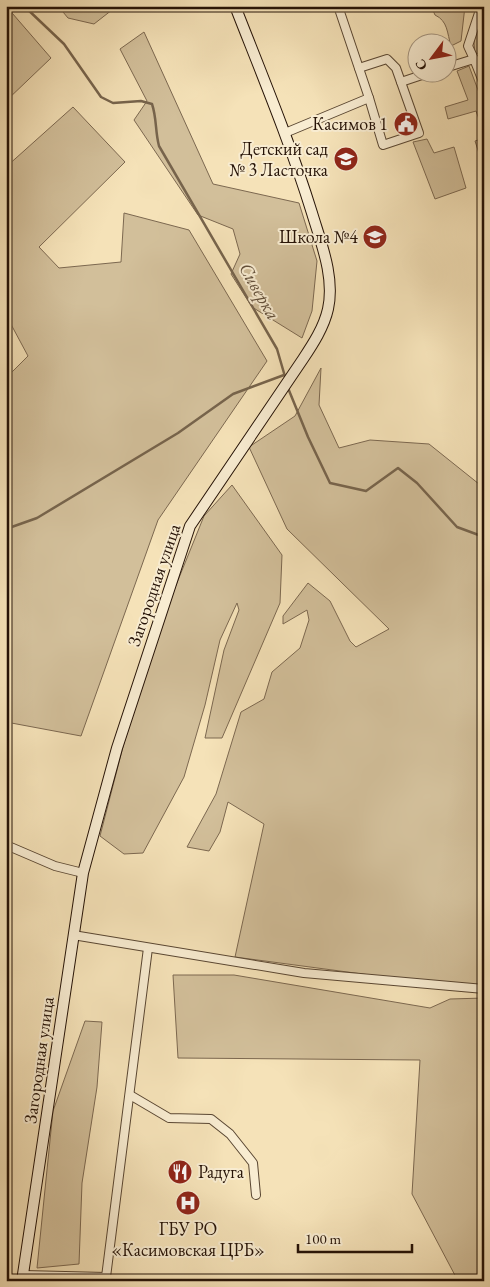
<svg xmlns="http://www.w3.org/2000/svg" width="490" height="1287" font-family="'EB Garamond',serif">
<style>
.green{fill:#d2bf9a;stroke:#7c6850}
.lines{fill:none;stroke-linecap:round;stroke-linejoin:round}
.stream{stroke:#77644c;stroke-width:2.5}
.street-casing{stroke:#594632;stroke-width:10}
.secondary-casing{stroke:#251206;stroke-width:12}
.street{stroke:#f8ecd1;stroke-width:8}
.secondary{stroke:#f8ecd1;stroke-width:10}
.labels{text-anchor:middle;stroke-width:4;stroke-linejoin:round;paint-order:stroke}
.poi-label{font-size:18px;fill:#251206;stroke:#f8ecd1;text-anchor:end}
.street-label{font-size:18px;fill:#251206;stroke:#f8ecd1}
.water-label{font-size:19px;font-style:italic;fill:#63503b;stroke:#f8ecd1}
</style>
<rect width="100%" height="100%" fill="#f5e2b8"/>
<filter id="stains"><feTurbulence type="fractalNoise" baseFrequency=".004" numOctaves="4"/><feColorMatrix values="0 0 0 0 .2 0 0 0 0 .09 0 0 0 0 .02 0 0 0 .5 -.17"/></filter>
<radialGradient id="worn" r=".72"><stop offset=".6" stop-color="#630" stop-opacity="0"/><stop offset="1" stop-color="#630" stop-opacity=".3"/></radialGradient>
<g class="green">
<path d="M 6,6 L 51,58 L 6,101 Z"/>
<path d="M 58,6 L 117,6 L 94,24 L 68,18 Z"/>
<path d="M 431,6 L 465,6 L 461,41 L 451,46 C 447,33 448,21 435,15 Z"/>
<path d="M 477,25 L 484,30 L 482,54 L 475,53 L 474,43 Z"/>
<path d="M 144,32 L 213,184 L 299,203 L 317,261 L 312,311 L 302,338 L 252,307 L 231,274 L 240,254 L 233,229 L 198,215 L 134,120 L 147,101 L 120,49 Z"/>
<path d="M 469,66 L 484,106 L 484,123 L 480,122 L 476,111 L 448,119 L 445,107 L 468,100 L 457,71 Z"/>
<path d="M 73,107 L 125,162 L 39,247 L 59,268 L 121,262 L 124,213 L 189,230 L 267,361 L 158,520 L 81,736 L 6,722 L 6,378 L 28,356 L 6,315 L 6,167 Z"/>
<path d="M 484,138 L 484,169 L 475,141 Z"/>
<path d="M 427,139 L 434,153 L 454,147 L 466,188 L 435,199 L 413,142 Z"/>
<path d="M 321,368 L 319,405 L 339,448 L 370,440 L 429,444 L 484,488 L 484,986 L 467,988 L 235,957 L 264,824 L 228,802 L 220,832 L 209,851 L 187,847 L 216,794 L 241,712 L 264,699 L 272,672 L 300,648 L 309,620 L 307,610 L 283,624 L 283,616 L 308,583 L 330,601 L 350,641 L 356,647 L 389,629 L 287,529 L 249,447 L 295,416 Z"/>
<path d="M 232,485 L 282,555 L 280,603 L 222,738 L 205,738 L 224,650 L 239,610 L 237,603 L 220,640 L 205,705 L 184,777 L 143,853 L 124,854 L 100,836 L 124,743 L 168,605 L 204,516 Z"/>
<path d="M 173,975 L 234,975 L 430,1008 L 450,999 L 484,998 L 484,1281 L 458,1281 L 412,1194 L 420,1060 L 178,1058 Z"/>
<path d="M 85,1021 L 102,1022 L 97,1087 L 82,1183 L 79,1264 L 37,1268 L 53,1111 Z"/>
</g>
<g class="lines">
<g class="stream">
<path d="M 24,6 L 64,44 L 101,97 L 113,103 L 141,101 L 152,104 C 157,119 155,131 159,146 L 277,349 L 286,380"/>
<path d="M 288,388 L 308,437 L 330,483 L 366,491 L 398,468 L 417,483 L 457,527 L 484,537"/>
<path d="M 6,529 L 37,518 L 178,433 L 233,394 L 284,375"/>
</g>
<defs>
<g id="street">
<path d="M 481,7 L 468,46 L 474,59 L 484,65"/>
<path d="M 448,67 L 474,59 L 484,84"/>
<path d="M 359,68 L 387,59 L 396,68 L 419,133 L 383,145 L 369,98"/>
<path d="M 401,82 L 431,72"/>
<path d="M 285,133 L 369,98 L 338,6"/>
<path d="M 6,845 L 55,866 L 83,873"/>
<path d="M 73,935 L 304,973 L 484,989"/>
<path d="M 130,1095 L 169,1118 L 211,1119 L 230,1134 L 253,1163 L 256,1195"/>
<path d="M 24,1275 L 106,1277 L 148,948"/>
</g>
<path id="secondary" d="M 22,1281 L 83,873 L 117,748 L 190,526 L 303,359 C 313,344 324,327 328,309 C 335,277 321,243 312,213 C 290,142 262,75 235,6"/>
</defs>
<use href="#street" class="street-casing"/>
<use href="#secondary" class="secondary-casing"/>
<use href="#street" class="street"/>
<use href="#secondary" class="secondary"/>
</g>
<defs>
<symbol id="civic-disc" viewBox="-11 -11 22 22"><circle r="9.5" fill="#8f2418" stroke="#f8ecd1"/><path d="M-.6-6.5H3V-4.5H.6V-3L4-1V1h2V6H-6V1h2V-1L-.6-3ZM-1.2 2.5V6h2.4V2.5Z" fill="#fff"/></symbol>
<symbol id="school-disc" viewBox="-11 -11 22 22"><circle r="9.5" fill="#8f2418" stroke="#f8ecd1"/><path d="M0-5L7-2L0 1L-7-2ZM-4 1L0 2.5L4 1V4Q0 6-4 4Z" fill="#fff"/></symbol>
<symbol id="restaurant-disc" viewBox="-11 -11 22 22"><circle r="9.5" fill="#8f2418" stroke="#f8ecd1"/><path d="M-5-6h1v4h1v-4h1v4h1v-4h1v5L-1.5 .5V6h-2V.5L-5-1ZM5-6V6H3V1.5H1.5Q1.5-4 5-6Z" fill="#fff"/></symbol>
<symbol id="hospital-disc" viewBox="-11 -11 22 22"><circle r="9.5" fill="#8f2418" stroke="#f8ecd1"/><path d="M-5-5h3v3.5h4V-5h3V5h-3V1.5h-4V5h-3Z" fill="#fff"/></symbol>
</defs>
<g fill-rule="evenodd">
<use href="#civic-disc" x="392" y="110" width="28" height="28"/>
<use href="#school-disc" x="332" y="145" width="28" height="28"/>
<use href="#school-disc" x="361" y="223" width="28" height="28"/>
<use href="#restaurant-disc" x="166" y="1158" width="28" height="28"/>
<use href="#hospital-disc" x="174" y="1189" width="28" height="28"/>
</g>
<g class="labels">
<g class="poi-label">
<text x="388" y="130">Касимов 1</text>
<text x="328" y="155">Детский сад<tspan x="328" dy="21">№ 3 Ласточка</tspan></text>
<text x="358" y="243">Школа №4</text>
<text x="198" y="1178" text-anchor="start">Радуга</text>
<text x="188" y="1235" text-anchor="middle">ГБУ РО<tspan x="188" dy="21">«Касимовская ЦРБ»</tspan></text>
</g>
<g class="street-label">
<text transform="translate(154 585) rotate(-71)" y="6">Загородная улица</text>
<text transform="translate(39 1060) rotate(-82)" y="6">Загородная улица</text>
</g>
<g class="water-label">
<text transform="translate(260 291) rotate(60)" y="7">Сиверка</text>
</g>
</g>
<rect width="490" height="1287" fill="none" stroke="#f5e2b8" stroke-width="25"/>
<rect x="8" y="8" width="475" height="1272" fill="none" stroke="#251206" stroke-width="2.5"/>
<rect x="12" y="12" width="465" height="1262" fill="none" stroke="#251206"/>
<g transform="translate(432 58) rotate(238)"><circle r="24" fill="#f8ecd1" stroke="#a49580"/>
<path d="M0-4L9 19L0 12L-9 19Z" fill="#8f2418"/>
<text y="-8" font-size="14" font-weight="bold" text-anchor="middle" fill="#251206">С</text>
</g>
<path d="M298 1244v8h114v-8" fill="none" stroke="#251206" stroke-width="2.5"/>
<text x="305" y="1244" font-size="15" fill="#251206" stroke="#f8ecd1" stroke-width="4" paint-order="stroke">100 m</text>
<rect width="100%" height="100%" filter="url(#stains)"/>
<rect width="100%" height="100%" fill="url(#worn)"/>
</svg>
